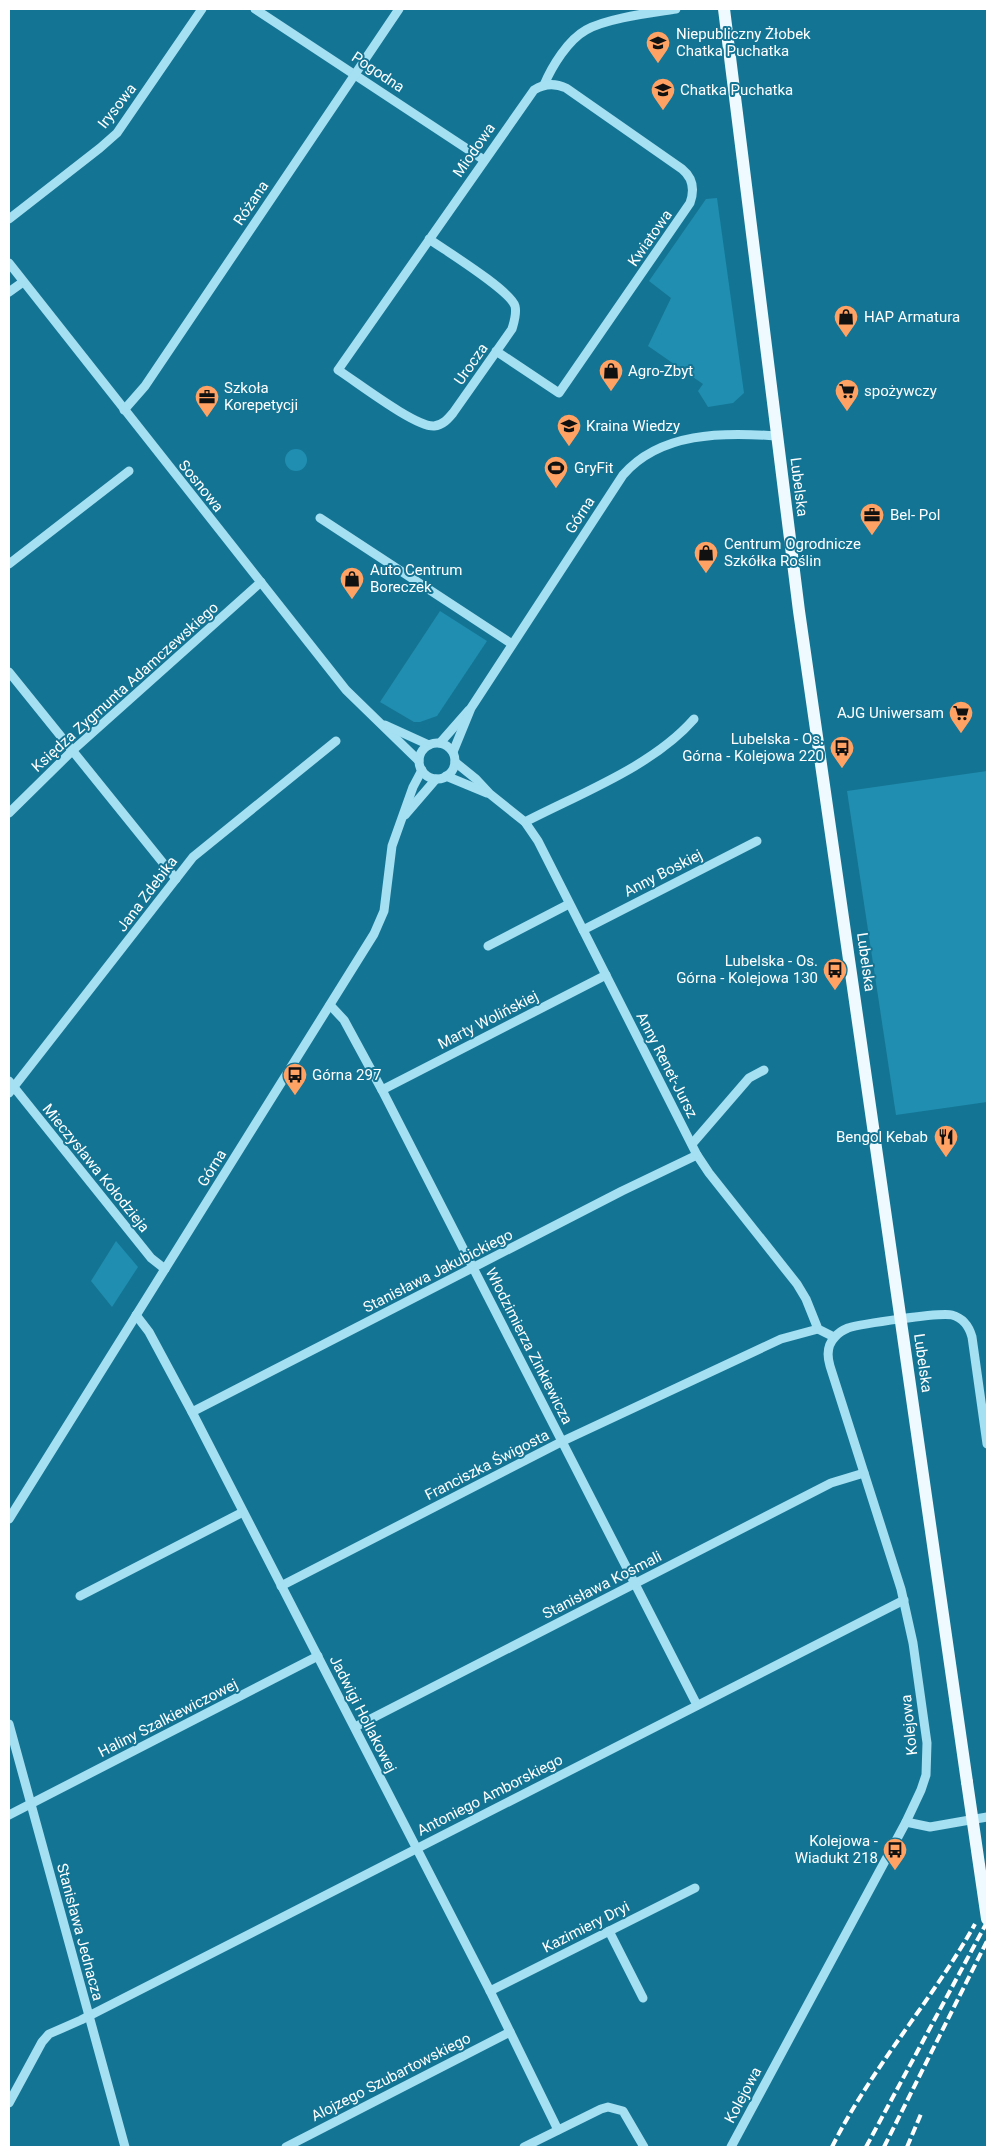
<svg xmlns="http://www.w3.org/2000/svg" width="996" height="2156" font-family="Roboto,sans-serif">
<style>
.green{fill:#208eb0}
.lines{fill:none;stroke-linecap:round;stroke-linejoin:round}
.minor{stroke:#a4dff2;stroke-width:9}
.major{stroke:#eefaff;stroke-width:12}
.rail{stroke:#fff;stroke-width:4;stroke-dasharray:9 4;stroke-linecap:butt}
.major-bridge{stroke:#eefaff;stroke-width:12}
.labels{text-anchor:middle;stroke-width:4;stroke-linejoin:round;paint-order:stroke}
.poi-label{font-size:15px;fill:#fff;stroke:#147494;text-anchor:start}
.street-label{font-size:15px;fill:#fff;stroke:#147494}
</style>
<rect width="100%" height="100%" fill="#147494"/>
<g class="green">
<path d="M 717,198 L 744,393 L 733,403 L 708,407 L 698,391 L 703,384 L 648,346 L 671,298 L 649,281 L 706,199 Z"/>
<circle cx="296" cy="460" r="11"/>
<path d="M 440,611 L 487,641 L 437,716 L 420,722 L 414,722 L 380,702 Z"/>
<path d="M 987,771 L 987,1102 L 896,1115 L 847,791 Z"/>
<path d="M 116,1241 L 138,1267 L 112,1307 L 91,1281 Z"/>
</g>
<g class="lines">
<g class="minor">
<path d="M 255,9 L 484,160"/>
<path d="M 544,85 C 552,66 568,40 586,30 C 608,18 651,13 676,9"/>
<path d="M 9,219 L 100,148 L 117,133 L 202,9"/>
<path d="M 429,239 C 446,251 510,290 515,306 C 517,314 514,322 512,329 L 453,413 C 448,419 443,425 434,426 C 415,427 357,382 338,370 L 534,90 C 545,83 555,83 566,88 L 682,169 C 693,178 695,189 690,203 L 559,393 L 496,351"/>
<path d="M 9,263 L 346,690 L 419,761"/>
<path d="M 9,292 L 23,282"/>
<path d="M 124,410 L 145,386 L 399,9"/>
<path d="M 320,518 L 512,644"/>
<path d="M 9,564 L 129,471"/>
<path d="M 9,672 L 176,879"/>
<path d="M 385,725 L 429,745"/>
<path d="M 440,743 L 469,710"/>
<circle cx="437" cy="761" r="18"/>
<path d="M 453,752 L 471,708 L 623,475 C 660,432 723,432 776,436"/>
<path d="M 455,762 L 476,779 L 490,794 L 525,822 L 538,841 L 697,1155 L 709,1173 L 797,1284 L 806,1299 L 818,1329 L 834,1337"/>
<path d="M 446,776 L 487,793"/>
<path d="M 9,813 L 72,751 L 261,582"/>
<path d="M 405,815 L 436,779"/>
<path d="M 525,822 C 581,793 653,766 694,719"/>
<path d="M 583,930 L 757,841"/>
<path d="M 488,946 L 569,904"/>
<path d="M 330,1005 L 344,1020 L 382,1090 L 697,1705"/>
<path d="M 9,1081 L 151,1258 L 165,1269"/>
<path d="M 382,1090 L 606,975"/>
<path d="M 9,1093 L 193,857 L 336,741"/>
<path d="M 692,1144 L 749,1078 L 764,1070"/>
<path d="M 136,1315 L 149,1332 L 192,1412 L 490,1991 L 558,2130"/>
<path d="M 192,1412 L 622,1191 L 697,1155"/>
<path d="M 9,1519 L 374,934 L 384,911 L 392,846 L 413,787 L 422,770"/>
<path d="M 281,1586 L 563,1441 L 781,1339 L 818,1329"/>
<path d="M 80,1596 L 243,1512"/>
<path d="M 9,1724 L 125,2147"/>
<path d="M 355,1727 L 831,1483 L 864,1473"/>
<path d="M 9,1815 L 318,1656"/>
<path d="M 906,1822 L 930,1827 L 987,1817"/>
<path d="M 609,1931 L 643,1998"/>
<path d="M 490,1991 L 695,1888"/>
<path d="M 9,2103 L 42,2042 L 49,2034 L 81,2020 L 904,1600"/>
<path d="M 286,2147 L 510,2032"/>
<path d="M 524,2147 L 601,2109 L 608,2107 L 623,2111 L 644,2147"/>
<path d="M 731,2147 L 906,1822 L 921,1790 L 926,1775 L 927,1743 L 913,1643 L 901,1589 L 830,1366 C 827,1356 827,1345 835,1337 C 838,1333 843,1330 848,1328 C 861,1324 940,1312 952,1315 C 963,1318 969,1326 972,1337 L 987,1444"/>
</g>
<path class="major" d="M 724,9 L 799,611 L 967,1782"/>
<g class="rail">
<path d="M 832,2147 C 871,2068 932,2001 975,1924"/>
<path d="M 866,2147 L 987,1922"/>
<path d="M 884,2147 L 987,1941"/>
<path d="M 907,2147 L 921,2114"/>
</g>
<path class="major-bridge" d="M 967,1782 L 987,1919"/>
</g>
<defs>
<symbol id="school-pin" viewBox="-11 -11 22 30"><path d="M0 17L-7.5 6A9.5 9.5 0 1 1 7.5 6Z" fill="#ffa264" stroke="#147494"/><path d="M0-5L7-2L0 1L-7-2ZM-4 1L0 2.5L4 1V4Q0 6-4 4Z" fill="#111"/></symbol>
<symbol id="shop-pin" viewBox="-11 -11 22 30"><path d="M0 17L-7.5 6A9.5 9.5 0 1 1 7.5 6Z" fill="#ffa264" stroke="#147494"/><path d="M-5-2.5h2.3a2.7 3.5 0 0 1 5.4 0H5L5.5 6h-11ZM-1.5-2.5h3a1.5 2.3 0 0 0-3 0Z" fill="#111"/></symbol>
<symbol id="supermarket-pin" viewBox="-11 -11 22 30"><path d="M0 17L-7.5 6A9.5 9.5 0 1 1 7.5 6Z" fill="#ffa264" stroke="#147494"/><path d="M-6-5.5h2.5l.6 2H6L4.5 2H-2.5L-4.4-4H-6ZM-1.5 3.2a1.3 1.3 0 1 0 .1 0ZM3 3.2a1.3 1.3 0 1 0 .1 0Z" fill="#111"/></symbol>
<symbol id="office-pin" viewBox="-11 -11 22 30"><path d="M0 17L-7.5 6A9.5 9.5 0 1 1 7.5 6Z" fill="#ffa264" stroke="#147494"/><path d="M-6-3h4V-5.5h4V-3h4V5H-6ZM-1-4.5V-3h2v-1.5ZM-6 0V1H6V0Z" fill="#111"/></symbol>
<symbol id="stadium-pin" viewBox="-11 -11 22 30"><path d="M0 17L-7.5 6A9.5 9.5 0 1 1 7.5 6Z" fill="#ffa264" stroke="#147494"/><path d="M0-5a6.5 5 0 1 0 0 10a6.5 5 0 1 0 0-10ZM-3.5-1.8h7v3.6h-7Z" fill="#111"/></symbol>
<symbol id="bus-pin" viewBox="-11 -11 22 30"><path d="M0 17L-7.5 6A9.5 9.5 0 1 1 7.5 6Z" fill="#ffa264" stroke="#147494"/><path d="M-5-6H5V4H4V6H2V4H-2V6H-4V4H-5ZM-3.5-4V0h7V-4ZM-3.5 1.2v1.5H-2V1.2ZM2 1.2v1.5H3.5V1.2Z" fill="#111"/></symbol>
<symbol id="restaurant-pin" viewBox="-11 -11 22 30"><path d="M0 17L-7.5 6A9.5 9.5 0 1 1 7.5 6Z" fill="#ffa264" stroke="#147494"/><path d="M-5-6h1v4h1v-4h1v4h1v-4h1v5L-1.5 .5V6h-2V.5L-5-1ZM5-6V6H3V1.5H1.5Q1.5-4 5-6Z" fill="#111"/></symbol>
</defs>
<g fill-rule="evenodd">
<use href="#school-pin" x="644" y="29" width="28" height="38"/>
<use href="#school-pin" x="649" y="76" width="28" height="38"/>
<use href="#shop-pin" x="832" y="303" width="28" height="38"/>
<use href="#shop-pin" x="597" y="357" width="28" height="38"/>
<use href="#supermarket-pin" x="833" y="377" width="28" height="38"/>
<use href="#office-pin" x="193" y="383" width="28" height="38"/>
<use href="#school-pin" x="555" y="412" width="28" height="38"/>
<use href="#stadium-pin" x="542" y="454" width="28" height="38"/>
<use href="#office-pin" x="858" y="501" width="28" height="38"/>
<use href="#shop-pin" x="692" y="539" width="28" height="38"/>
<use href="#shop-pin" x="338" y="565" width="28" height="38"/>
<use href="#supermarket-pin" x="947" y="699" width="28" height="38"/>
<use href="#bus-pin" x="828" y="734" width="28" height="38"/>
<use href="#bus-pin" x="821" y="956" width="28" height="38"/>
<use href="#bus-pin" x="281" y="1061" width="28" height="38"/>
<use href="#restaurant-pin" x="932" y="1123" width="28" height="38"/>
<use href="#bus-pin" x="881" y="1836" width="28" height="38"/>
</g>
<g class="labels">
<g class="poi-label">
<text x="676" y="39">Niepubliczny Żłobek<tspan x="676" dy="17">Chatka Puchatka</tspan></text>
<text x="680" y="95">Chatka Puchatka</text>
<text x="864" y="322">HAP Armatura</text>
<text x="628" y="376">Agro-Zbyt</text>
<text x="224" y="393">Szkoła<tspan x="224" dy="17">Korepetycji</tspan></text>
<text x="864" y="396">spożywczy</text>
<text x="586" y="431">Kraina Wiedzy</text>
<text x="574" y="473">GryFit</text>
<text x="890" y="520">Bel- Pol</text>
<text x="724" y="549">Centrum Ogrodnicze<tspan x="724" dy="17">Szkółka Roślin</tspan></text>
<text x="370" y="575">Auto Centrum<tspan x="370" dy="17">Boreczek</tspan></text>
<text x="944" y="718" text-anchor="end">AJG Uniwersam</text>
<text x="824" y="744" text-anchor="end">Lubelska - Os.<tspan x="824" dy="17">Górna - Kolejowa 220</tspan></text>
<text x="818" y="966" text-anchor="end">Lubelska - Os.<tspan x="818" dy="17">Górna - Kolejowa 130</tspan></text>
<text x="312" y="1080">Górna 297</text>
<text x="928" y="1142" text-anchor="end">Bengol Kebab</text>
<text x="878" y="1846" text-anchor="end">Kolejowa -<tspan x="878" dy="17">Wiadukt 218</tspan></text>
</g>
<g class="street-label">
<text transform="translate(378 72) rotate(34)" y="5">Pogodna</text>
<text transform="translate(117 106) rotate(-52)" y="5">Irysowa</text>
<text transform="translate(474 150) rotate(-55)" y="5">Miodowa</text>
<text transform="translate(251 203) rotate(-56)" y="5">Różana</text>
<text transform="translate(650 238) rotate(-55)" y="5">Kwiatowa</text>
<text transform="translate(471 364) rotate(-55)" y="5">Urocza</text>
<text transform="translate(201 486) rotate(51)" y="5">Sosnowa</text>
<text transform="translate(799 487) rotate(83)" y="5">Lubelska</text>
<text transform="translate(580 515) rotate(-57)" y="5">Górna</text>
<text transform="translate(125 687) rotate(-42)" y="5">Księdza Zygmunta Adamczewskiego</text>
<text transform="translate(663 873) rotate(-27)" y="5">Anny Boskiej</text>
<text transform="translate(147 894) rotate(-53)" y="5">Jana Zdebika</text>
<text transform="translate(866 962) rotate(82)" y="5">Lubelska</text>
<text transform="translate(488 1020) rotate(-27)" y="5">Marty Wolińskiej</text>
<text transform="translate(667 1065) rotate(63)" y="5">Anny Renet-Jursz</text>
<text transform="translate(96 1168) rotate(51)" y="5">Mieczysława Kołodzieja</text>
<text transform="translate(212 1168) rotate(-58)" y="5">Górna</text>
<text transform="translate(438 1271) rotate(-27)" y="5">Stanisława Jakubickiego</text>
<text transform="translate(529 1346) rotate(63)" y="5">Włodzimierza Zinkiewicza</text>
<text transform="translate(923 1363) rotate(82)" y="5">Lubelska</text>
<text transform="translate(487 1465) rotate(-27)" y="5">Franciszka Świgosta</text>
<text transform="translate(602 1585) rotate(-27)" y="5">Stanisława Kosmali</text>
<text transform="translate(363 1714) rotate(63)" y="5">Jadwigi Hollakowej</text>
<text transform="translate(168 1718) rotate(-27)" y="5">Haliny Szalkiewiczowej</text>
<text transform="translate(909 1725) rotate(-96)" y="5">Kolejowa</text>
<text transform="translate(490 1795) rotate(-27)" y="5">Antoniego Amborskiego</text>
<text transform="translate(586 1927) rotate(-27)" y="5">Kazimiery Dryi</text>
<text transform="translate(80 1932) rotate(75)" y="5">Stanisława Jednacza</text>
<text transform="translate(391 2077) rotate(-27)" y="5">Alojzego Szubartowskiego</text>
<text transform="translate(743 2095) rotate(-62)" y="5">Kolejowa</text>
</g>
</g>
<rect width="996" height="2156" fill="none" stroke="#ffffff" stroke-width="20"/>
</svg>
